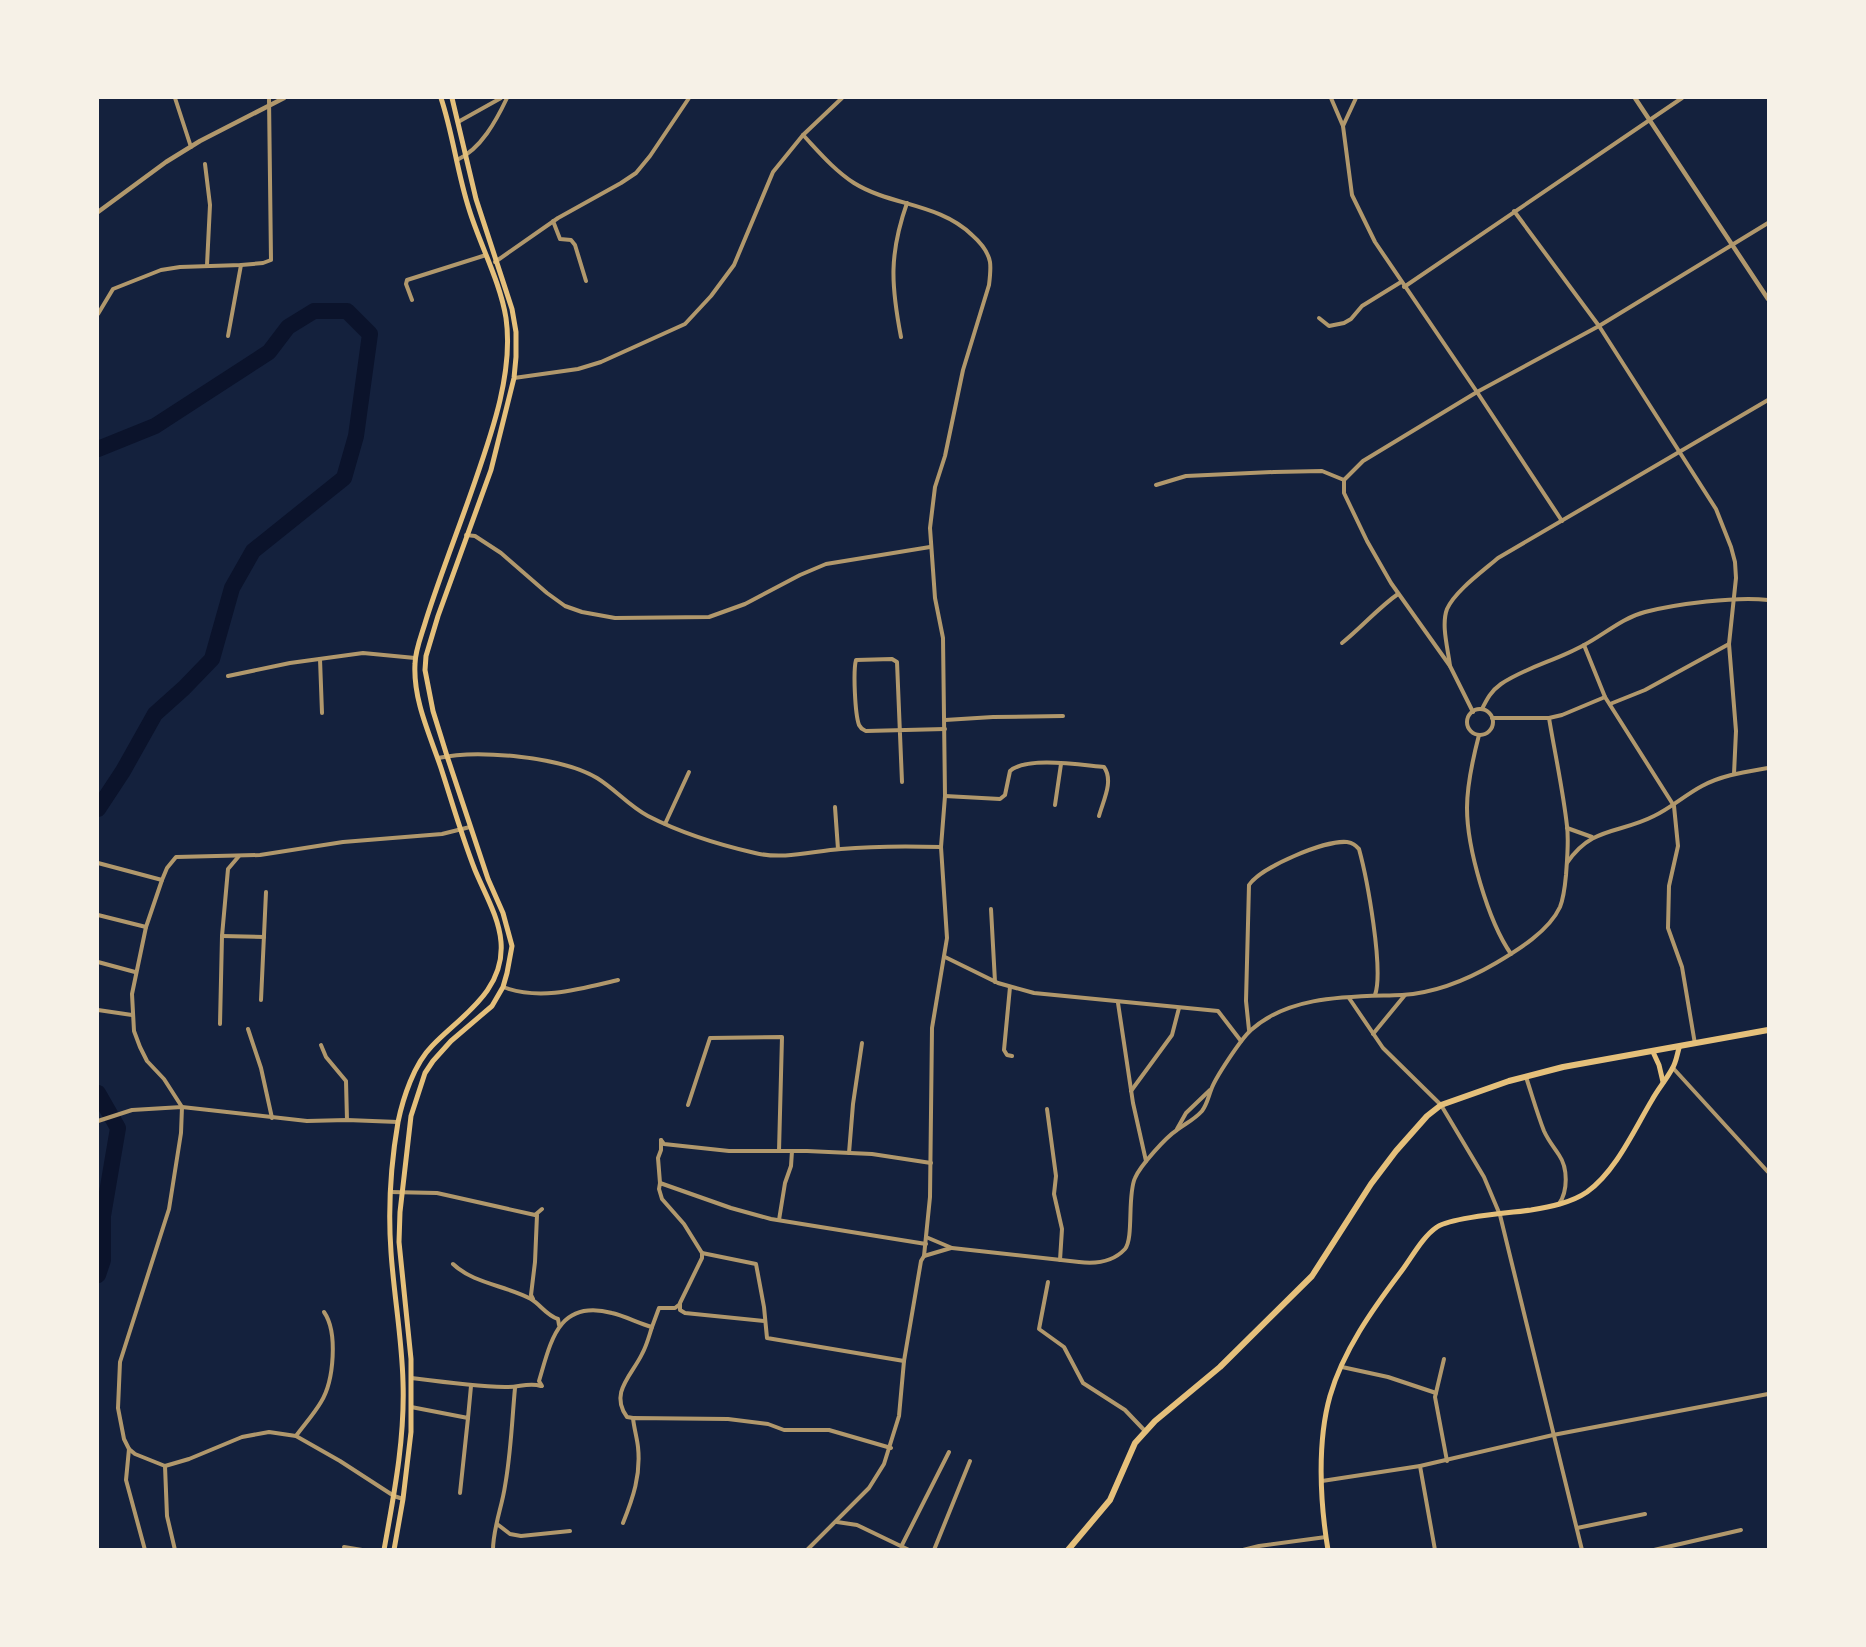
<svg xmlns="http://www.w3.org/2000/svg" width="1866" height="1647" font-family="'Noto Sans',sans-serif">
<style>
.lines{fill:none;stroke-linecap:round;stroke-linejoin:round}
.river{stroke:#0b132b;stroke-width:16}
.minor{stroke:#b1986c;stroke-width:4}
.tertiary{stroke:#b1986c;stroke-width:4.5}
.secondary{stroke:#e5c07b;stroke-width:5}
.trunk{stroke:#e5c07b;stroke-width:6}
</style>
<rect width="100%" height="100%" fill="#14213d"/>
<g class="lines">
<g class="river">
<path d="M 98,449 L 155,426 L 269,352 L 288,327 L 314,311 L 347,311 L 370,334 L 356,436 L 344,478 L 253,551 L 232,588 L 212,659 L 184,688 L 155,714 L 123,771 L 98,809"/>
<path d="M 98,1093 L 118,1128 L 103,1216 L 103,1260 L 98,1275"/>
</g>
<g class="minor">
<path d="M 175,98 L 191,147"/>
<path d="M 1331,98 L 1343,126 L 1352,195 L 1375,242 L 1477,392 L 1562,521"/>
<path d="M 458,122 L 501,98"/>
<path d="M 1343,126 L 1356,98"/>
<path d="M 803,135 C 819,152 834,170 854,183 C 891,206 939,203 972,235 C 980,242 988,251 990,262 C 991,269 990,277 989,285 L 963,370 L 945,456 L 935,487 L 930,528 L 935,598 L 943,638 L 945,796 L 941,847 L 947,938 L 932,1028 L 930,1197 L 924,1256 L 921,1261 L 904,1361 L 899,1416 L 884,1464 L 869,1488 L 807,1550"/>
<path d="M 457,160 C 481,149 496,121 507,98"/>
<path d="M 205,164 L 210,205 L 207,265"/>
<path d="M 1514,211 L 1599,326 L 1716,509 L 1731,547 L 1735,562 L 1736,578 L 1729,644 L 1736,731 L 1734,774"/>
<path d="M 553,221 L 560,239 L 571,240 L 575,245 L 586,281"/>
<path d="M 495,262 L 558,218 L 621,183 L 636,173 L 650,156 L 689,98"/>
<path d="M 1404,287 L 1682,98"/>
<path d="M 412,300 L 406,284 L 407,280 L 486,255"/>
<path d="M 98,314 L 113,289 L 161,270 L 180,267 L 241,265 L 263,263 L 271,260 L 269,98"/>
<path d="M 1319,318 L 1329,326 L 1344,323 L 1351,319 L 1362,306 L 1401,282"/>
<path d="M 228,336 L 241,265"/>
<path d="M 901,337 C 891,285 889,254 907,203"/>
<path d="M 514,378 L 578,369 L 601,362 L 685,324 L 711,296 L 734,265 L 773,172 L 803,135 L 842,98"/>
<path d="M 1156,485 L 1186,476 L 1274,472 L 1322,471 L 1344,480"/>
<path d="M 466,535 L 475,536 L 501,553 L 547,593 L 565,606 L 582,612 L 615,618 L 709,617 L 745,604 L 800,575 L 826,564 L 930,547"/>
<path d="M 1342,643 C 1362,627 1378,608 1398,594"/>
<path d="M 1584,645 L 1605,697 L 1674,806 L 1678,846 L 1669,886 L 1668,928 L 1682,967 L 1695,1044"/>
<path d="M 320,659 L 322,713"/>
<path d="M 1450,666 C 1448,649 1441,625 1447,609 C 1455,591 1483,571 1498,558 L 1768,400"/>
<path d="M 228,676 L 290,663 L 363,653 L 415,658"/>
<path d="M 1610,704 L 1645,690 L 1729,644"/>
<path d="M 1482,709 C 1487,699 1491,691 1501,684 C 1526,667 1558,660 1584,645 C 1605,634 1622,618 1645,612 C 1676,604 1737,596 1768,600"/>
<circle cx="1480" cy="722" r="13"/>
<path d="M 1473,712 L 1450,666 L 1391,583 L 1367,541 L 1344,493 L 1344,480 L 1363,461 L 1477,392 L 1599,326 L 1768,223"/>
<path d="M 1549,718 L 1562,715 L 1605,697"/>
<path d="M 945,720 L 993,717 L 1063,716"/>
<path d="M 1479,735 C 1473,758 1467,783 1467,808 C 1467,848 1488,921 1511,954"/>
<path d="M 438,758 C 478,749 562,757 597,778 C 615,789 629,806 648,816 C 681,833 720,845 755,853 C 784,860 813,851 841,849 C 874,846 907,846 941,847"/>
<path d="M 902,782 L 897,662 L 892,659 L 856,660 C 853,671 855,714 859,725 C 861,729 862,729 866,731 L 945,729"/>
<path d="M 945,796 L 1000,799 L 1005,795 L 1010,771 C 1027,756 1081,765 1104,767 C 1114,781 1103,801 1099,816"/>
<path d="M 1055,805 L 1061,764"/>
<path d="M 835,807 L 838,849"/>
<path d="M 665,824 L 689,772"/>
<path d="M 1567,828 L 1592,837"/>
<path d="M 98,863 L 162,880"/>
<path d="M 1567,863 C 1592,826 1619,834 1654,816 C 1671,808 1685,795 1702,786 C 1722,775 1745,772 1768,768"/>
<path d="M 991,909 L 995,982"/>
<path d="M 98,915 L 146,927"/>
<path d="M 222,936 L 264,937"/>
<path d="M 945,957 L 998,983 L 1034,993 L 1218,1011 L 1241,1041"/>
<path d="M 98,962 L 135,972"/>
<path d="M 503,987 C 540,1001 580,989 618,980"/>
<path d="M 1010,987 L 1004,1050 L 1007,1055 L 1012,1056"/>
<path d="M 1349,998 L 1383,1048 L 1441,1105 L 1484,1177 L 1500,1215 L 1582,1550"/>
<path d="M 261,1000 L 266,892"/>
<path d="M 1118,1003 L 1133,1103 L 1146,1161"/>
<path d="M 98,1010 L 132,1015"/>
<path d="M 220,1024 L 222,936 L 228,869 L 239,856"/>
<path d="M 248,1029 L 261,1068 L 272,1118"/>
<path d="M 1249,1030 L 1246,1001 L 1249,885 C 1261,867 1325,840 1347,842 C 1353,843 1355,845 1359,849 C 1367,878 1384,970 1375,995"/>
<path d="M 1373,1034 L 1405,995"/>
<path d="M 321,1045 L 326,1057 L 346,1081 L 347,1120"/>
<path d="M 1673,1068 L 1768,1172"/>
<path d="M 1526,1077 C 1532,1095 1537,1113 1544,1131 C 1548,1140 1553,1146 1559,1155 C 1568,1168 1568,1191 1559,1204"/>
<path d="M 1131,1091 L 1172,1035 L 1179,1008"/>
<path d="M 688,1105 L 710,1038 L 782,1037 L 779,1151"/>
<path d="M 1047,1109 L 1056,1176 L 1054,1194 L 1062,1229 L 1060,1260"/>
<path d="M 98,1121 L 132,1110 L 182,1107 L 307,1121 L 347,1120 L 398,1122"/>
<path d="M 1177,1129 L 1186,1113 L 1210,1090"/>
<path d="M 661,1140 L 664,1144 L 729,1151 L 807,1151 L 872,1154 L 931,1163"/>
<path d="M 849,1153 L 853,1104 L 862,1043"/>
<path d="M 660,1183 L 658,1158 L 661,1150 L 661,1140"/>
<path d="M 390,1192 L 437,1193 L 535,1215 L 542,1209"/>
<path d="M 779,1220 L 785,1183 L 791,1166 L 792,1151"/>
<path d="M 926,1237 L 952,1248 L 1079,1262 C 1095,1264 1113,1262 1125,1249 C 1134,1238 1127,1195 1135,1178 C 1140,1166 1166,1137 1177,1130 C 1186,1123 1194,1120 1202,1111 C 1207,1104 1208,1098 1211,1090 C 1215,1078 1241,1039 1251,1030 C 1291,994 1351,997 1402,995 C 1436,993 1467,980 1496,963 C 1518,950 1549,931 1560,907 C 1564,897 1565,886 1566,875 C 1567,860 1569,841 1567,826 C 1563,790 1555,754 1549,718 L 1492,718"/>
<path d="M 702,1253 L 756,1264 L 764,1307 L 767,1338 L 904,1361"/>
<path d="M 924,1256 L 951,1248"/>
<path d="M 453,1264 C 474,1284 505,1285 531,1299 C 541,1305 546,1315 558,1319 L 559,1325"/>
<path d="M 1048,1282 L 1039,1329 L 1064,1347 L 1083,1383 L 1125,1410 L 1145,1431"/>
<path d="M 533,1299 L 531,1295 L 535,1262 L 537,1215"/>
<path d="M 765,1321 L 685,1313 L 680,1310 L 680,1303 L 702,1258 L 702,1253 L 684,1224 L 662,1199 L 659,1189 L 660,1183 L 731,1208 L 771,1219 L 926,1244"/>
<path d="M 1444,1359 L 1435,1397 L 1447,1461"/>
<path d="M 1342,1367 L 1388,1377 L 1436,1393"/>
<path d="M 412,1378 C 443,1382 473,1386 505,1387 C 518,1388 528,1382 541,1386"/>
<path d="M 542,1386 L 539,1381 C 551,1341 558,1299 612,1313 C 625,1316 638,1323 652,1327 L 659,1308 L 675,1308 L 680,1304"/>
<path d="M 411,1407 L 468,1418 L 471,1386"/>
<path d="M 633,1418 L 627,1417 C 609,1393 632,1375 642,1354 C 647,1345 649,1336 652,1327"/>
<path d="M 296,1436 C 304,1425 314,1414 321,1402 C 334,1381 338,1332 324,1312"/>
<path d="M 129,1449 L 126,1480 L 145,1550"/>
<path d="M 165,1466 L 167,1516 L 175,1550"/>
<path d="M 1420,1466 L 1435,1550"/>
<path d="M 1322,1481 L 1420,1466 L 1553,1435 L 1768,1394"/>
<path d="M 460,1493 L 468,1418"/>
<path d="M 403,1499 L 394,1496 L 340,1461 L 296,1436 L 269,1432 L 242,1437 L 189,1459 L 165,1466 L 135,1454 L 129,1449 L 124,1439 L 118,1408 L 120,1362 L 169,1209 L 181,1133 L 182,1107 L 164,1079 L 147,1061 L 140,1047 L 134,1031 L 132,994 L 146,927 L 162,880 L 167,868 L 176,857 L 260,855 L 343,842 L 442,834 L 470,827"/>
<path d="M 837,1522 L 857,1525 L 909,1550"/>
<path d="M 623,1523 C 633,1498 641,1475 638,1447 C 637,1438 634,1428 633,1418 L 728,1419 L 768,1424 L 784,1430 L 829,1430 L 891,1448"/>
<path d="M 497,1524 L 510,1534 L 521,1536 L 570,1531"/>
<path d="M 1577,1528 L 1645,1514"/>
<path d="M 902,1545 L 949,1452"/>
<path d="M 344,1547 L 362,1550"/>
<path d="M 493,1550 C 493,1528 502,1507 505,1486 C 511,1453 512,1420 515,1388"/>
<path d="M 934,1550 L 970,1461"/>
<path d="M 1243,1550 L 1259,1546 L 1326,1537"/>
<path d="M 1654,1550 L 1741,1530"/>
</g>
<g class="tertiary">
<path d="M 1635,98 L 1768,299"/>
<path d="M 98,212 L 166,162 L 200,141 L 284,98"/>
</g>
<g class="secondary">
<path d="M 1653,1052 L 1659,1065 L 1663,1082"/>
<path d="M 384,1550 C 394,1494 405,1439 403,1382 C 402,1339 394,1296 391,1252 C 388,1211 391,1163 398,1122 C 403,1098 414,1064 432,1046 C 461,1016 505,991 501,942 C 499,917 484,892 475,870 C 462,837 452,802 441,768 C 430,735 413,700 415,664 C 415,650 422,634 426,620 C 440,576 457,533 472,490 C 490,438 514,374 506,318 C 500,281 480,245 469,209 C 457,172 453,134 441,98"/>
<path d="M 394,1550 L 403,1499 L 411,1432 L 411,1359 L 399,1242 L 400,1212 L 411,1116 L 425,1073 L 433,1061 L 451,1041 L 492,1006 L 503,987 L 507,973 L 512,946 L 503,913 L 488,879 L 447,756 L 433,711 L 425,670 L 426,656 L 438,616 L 491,470 L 514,378 L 516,357 L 516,332 L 512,309 L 476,199 L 452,98"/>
<path d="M 1328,1550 C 1320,1502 1317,1442 1330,1396 C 1343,1351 1372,1310 1400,1273 C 1411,1259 1422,1237 1437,1227 C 1453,1217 1509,1213 1531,1210 C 1549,1207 1571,1203 1587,1192 C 1616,1171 1634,1130 1652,1100 C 1658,1089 1666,1080 1672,1069 C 1676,1063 1677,1055 1679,1048"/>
</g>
<path class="trunk" d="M 1068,1550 L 1110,1500 L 1135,1443 L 1155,1421 L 1220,1367 L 1312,1276 L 1371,1184 L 1396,1151 L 1427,1116 L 1441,1105 L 1509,1081 L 1563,1067 L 1768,1030"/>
</g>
<rect width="1866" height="1647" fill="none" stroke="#f6f1e7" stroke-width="198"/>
</svg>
